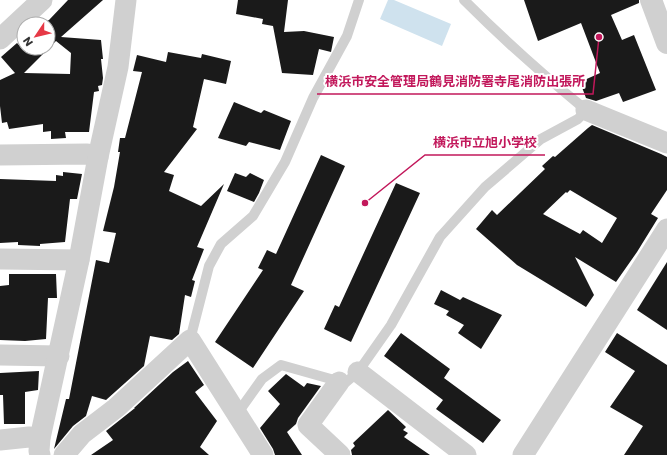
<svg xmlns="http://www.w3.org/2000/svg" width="667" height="455" font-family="Poppins,'Noto Sans JP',sans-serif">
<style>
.water{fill:#cfe2ee}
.building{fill:#1a1a1a;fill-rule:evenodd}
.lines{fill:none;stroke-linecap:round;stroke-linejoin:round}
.service{stroke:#d0d0d0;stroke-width:10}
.minor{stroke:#d0d0d0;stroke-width:21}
.tertiary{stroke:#d0d0d0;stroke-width:22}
.leader{fill:none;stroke:#c2185b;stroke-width:1.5}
.callout-dot{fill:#c2185b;stroke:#fff;stroke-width:1.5}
.callout-label{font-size:13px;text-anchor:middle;font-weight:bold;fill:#c2185b;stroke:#fff;stroke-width:4;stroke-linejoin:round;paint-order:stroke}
</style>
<rect width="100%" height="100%" fill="#fff"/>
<path class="water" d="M 388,0 L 394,0 L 451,24 L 442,46 L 380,19 Z"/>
<g class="building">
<path d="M 68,0 L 103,0 L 61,37 L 101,40 L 103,59 L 101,59 L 103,78 L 102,85 L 98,86 L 99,91 L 94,92 L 89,132 L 65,132 L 66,138 L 51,139 L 51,131 L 43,132 L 43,124 L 9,129 L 7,122 L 2,123 L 0,106 L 0,80 L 15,73 L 1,57 L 17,43 L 19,45 L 24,40 L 24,48 L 48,48 L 48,24 L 41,24 L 49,20 ZM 56,41 L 71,53 L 70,74 L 24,73 Z"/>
<path d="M 238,0 L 288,0 L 284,32 L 304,31 L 334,37 L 331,52 L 319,49 L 313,75 L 282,73 L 273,26 L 262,24 L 263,19 L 236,14 Z"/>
<path d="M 524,0 L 639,0 L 639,3 L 611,15 L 622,40 L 634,35 L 656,90 L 623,102 L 619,93 L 596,101 L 586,98 L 580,82 L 600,73 L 581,23 L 538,41 Z"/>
<path d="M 168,52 L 201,58 L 202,54 L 231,61 L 226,84 L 204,79 L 193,127 L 197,129 L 164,172 L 174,175 L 169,191 L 201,206 L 224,184 L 197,247 L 204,249 L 192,280 L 195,281 L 191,297 L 185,295 L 179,334 L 172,340 L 150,336 L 144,366 L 106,400 L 92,396 L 86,416 L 73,426 L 54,449 L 66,399 L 69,399 L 96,260 L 109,263 L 116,233 L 103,231 L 114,187 L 120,152 L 118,152 L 120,138 L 125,138 L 142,72 L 133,71 L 137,55 L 166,62 Z"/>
<path d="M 234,102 L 261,113 L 264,110 L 291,121 L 280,150 L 249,142 L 246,146 L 218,138 Z"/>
<path d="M 592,125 L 661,154 L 667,157 L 667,190 L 651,214 L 658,218 L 637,252 L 616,282 L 575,257 L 594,295 L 586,307 L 517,265 L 476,229 L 492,210 L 497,215 L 545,169 L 542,166 L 553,156 L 555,157 L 588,128 ZM 570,190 L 617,218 L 602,243 L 583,230 L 580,234 L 543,214 L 566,192 L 567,193 Z"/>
<path d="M 321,155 L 345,166 L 291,285 L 304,291 L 253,368 L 215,342 L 263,270 L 258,268 L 267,250 L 276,254 Z"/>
<path d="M 63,172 L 82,174 L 77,199 L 70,199 L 65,242 L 40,244 L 40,246 L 18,245 L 18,242 L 0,243 L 0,179 L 56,181 L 56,175 L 63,176 Z"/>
<path d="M 235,173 L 246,177 L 250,173 L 264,180 L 259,193 L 254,202 L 227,191 Z"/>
<path d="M 396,183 L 420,193 L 351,342 L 324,329 L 335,305 L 339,307 Z"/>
<path d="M 667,262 L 667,330 L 637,310 Z"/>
<path d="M 9,274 L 56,274 L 57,298 L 48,298 L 46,339 L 25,341 L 0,340 L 0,286 L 9,285 Z"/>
<path d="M 441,290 L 460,300 L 463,297 L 502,315 L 481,349 L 458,333 L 464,325 L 446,315 L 449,311 L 434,304 Z"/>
<path d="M 401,333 L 450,369 L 444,378 L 501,420 L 483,443 L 436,409 L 443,400 L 384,356 Z"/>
<path d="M 617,333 L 667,365 L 667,455 L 624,455 L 643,426 L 610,407 L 635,371 L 605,352 Z"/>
<path d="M 188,361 L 204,385 L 195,392 L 217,421 L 200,447 L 209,455 L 91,455 L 113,440 L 106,431 L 135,408 L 134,408 L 173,372 Z"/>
<path d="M 39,371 L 38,390 L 25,392 L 25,424 L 4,424 L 3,395 L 0,395 L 0,373 Z"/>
<path d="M 286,374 L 304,387 L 307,383 L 321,386 L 298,418 L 296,424 L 287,432 L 302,455 L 275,455 L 273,449 L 260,428 L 280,404 L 268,391 Z"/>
<path d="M 388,410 L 406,427 L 403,430 L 408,433 L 404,437 L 430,455 L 352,455 L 351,450 L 355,446 L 353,443 Z"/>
</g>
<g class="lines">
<g class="service">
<path d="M 190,340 L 209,266 L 221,244 L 253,216 L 285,162 L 313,98 L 347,36 L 359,0"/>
<path d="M 237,414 L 262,379 L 281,365 L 345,383 L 358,372 L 391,325 L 440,237 L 485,187 L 541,139 L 578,119 L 586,110 C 543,75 503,39 464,0"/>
</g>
<g class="minor">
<path d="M 0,39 L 42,0"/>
<path d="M 586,110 L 667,143"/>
<path d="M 0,155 L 87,154 L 98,157"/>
<path d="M 0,259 L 79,260"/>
<path d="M 0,355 L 59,356"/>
<path d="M 358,372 L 466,455"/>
<path d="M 339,382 L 308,425 L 340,455"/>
<path d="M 0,440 L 29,437 L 40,438"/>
<path d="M 40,455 L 39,451 L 40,438 L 79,260 L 98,157 L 118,67 L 126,0"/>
<path d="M 64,455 L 82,434 L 116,408 L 190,340 L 263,455"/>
<path d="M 523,455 L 667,229"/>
</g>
<path class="tertiary" d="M 651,0 L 667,43"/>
</g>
<path class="leader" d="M599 37L593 94H317M365 203L425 155H545"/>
<g class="callout-dot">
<circle cx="599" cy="37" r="4"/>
<circle cx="365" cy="203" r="4"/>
</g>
<g class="callout-label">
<text x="455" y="86">横浜市安全管理局鶴見消防署寺尾消防出張所</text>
<text x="485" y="147">横浜市立旭小学校</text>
</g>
<g transform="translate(36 36) rotate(235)"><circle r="19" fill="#ffffff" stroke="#adadad"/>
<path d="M0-3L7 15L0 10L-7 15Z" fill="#e63946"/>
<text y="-6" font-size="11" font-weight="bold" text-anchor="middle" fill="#333333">N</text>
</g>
</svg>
